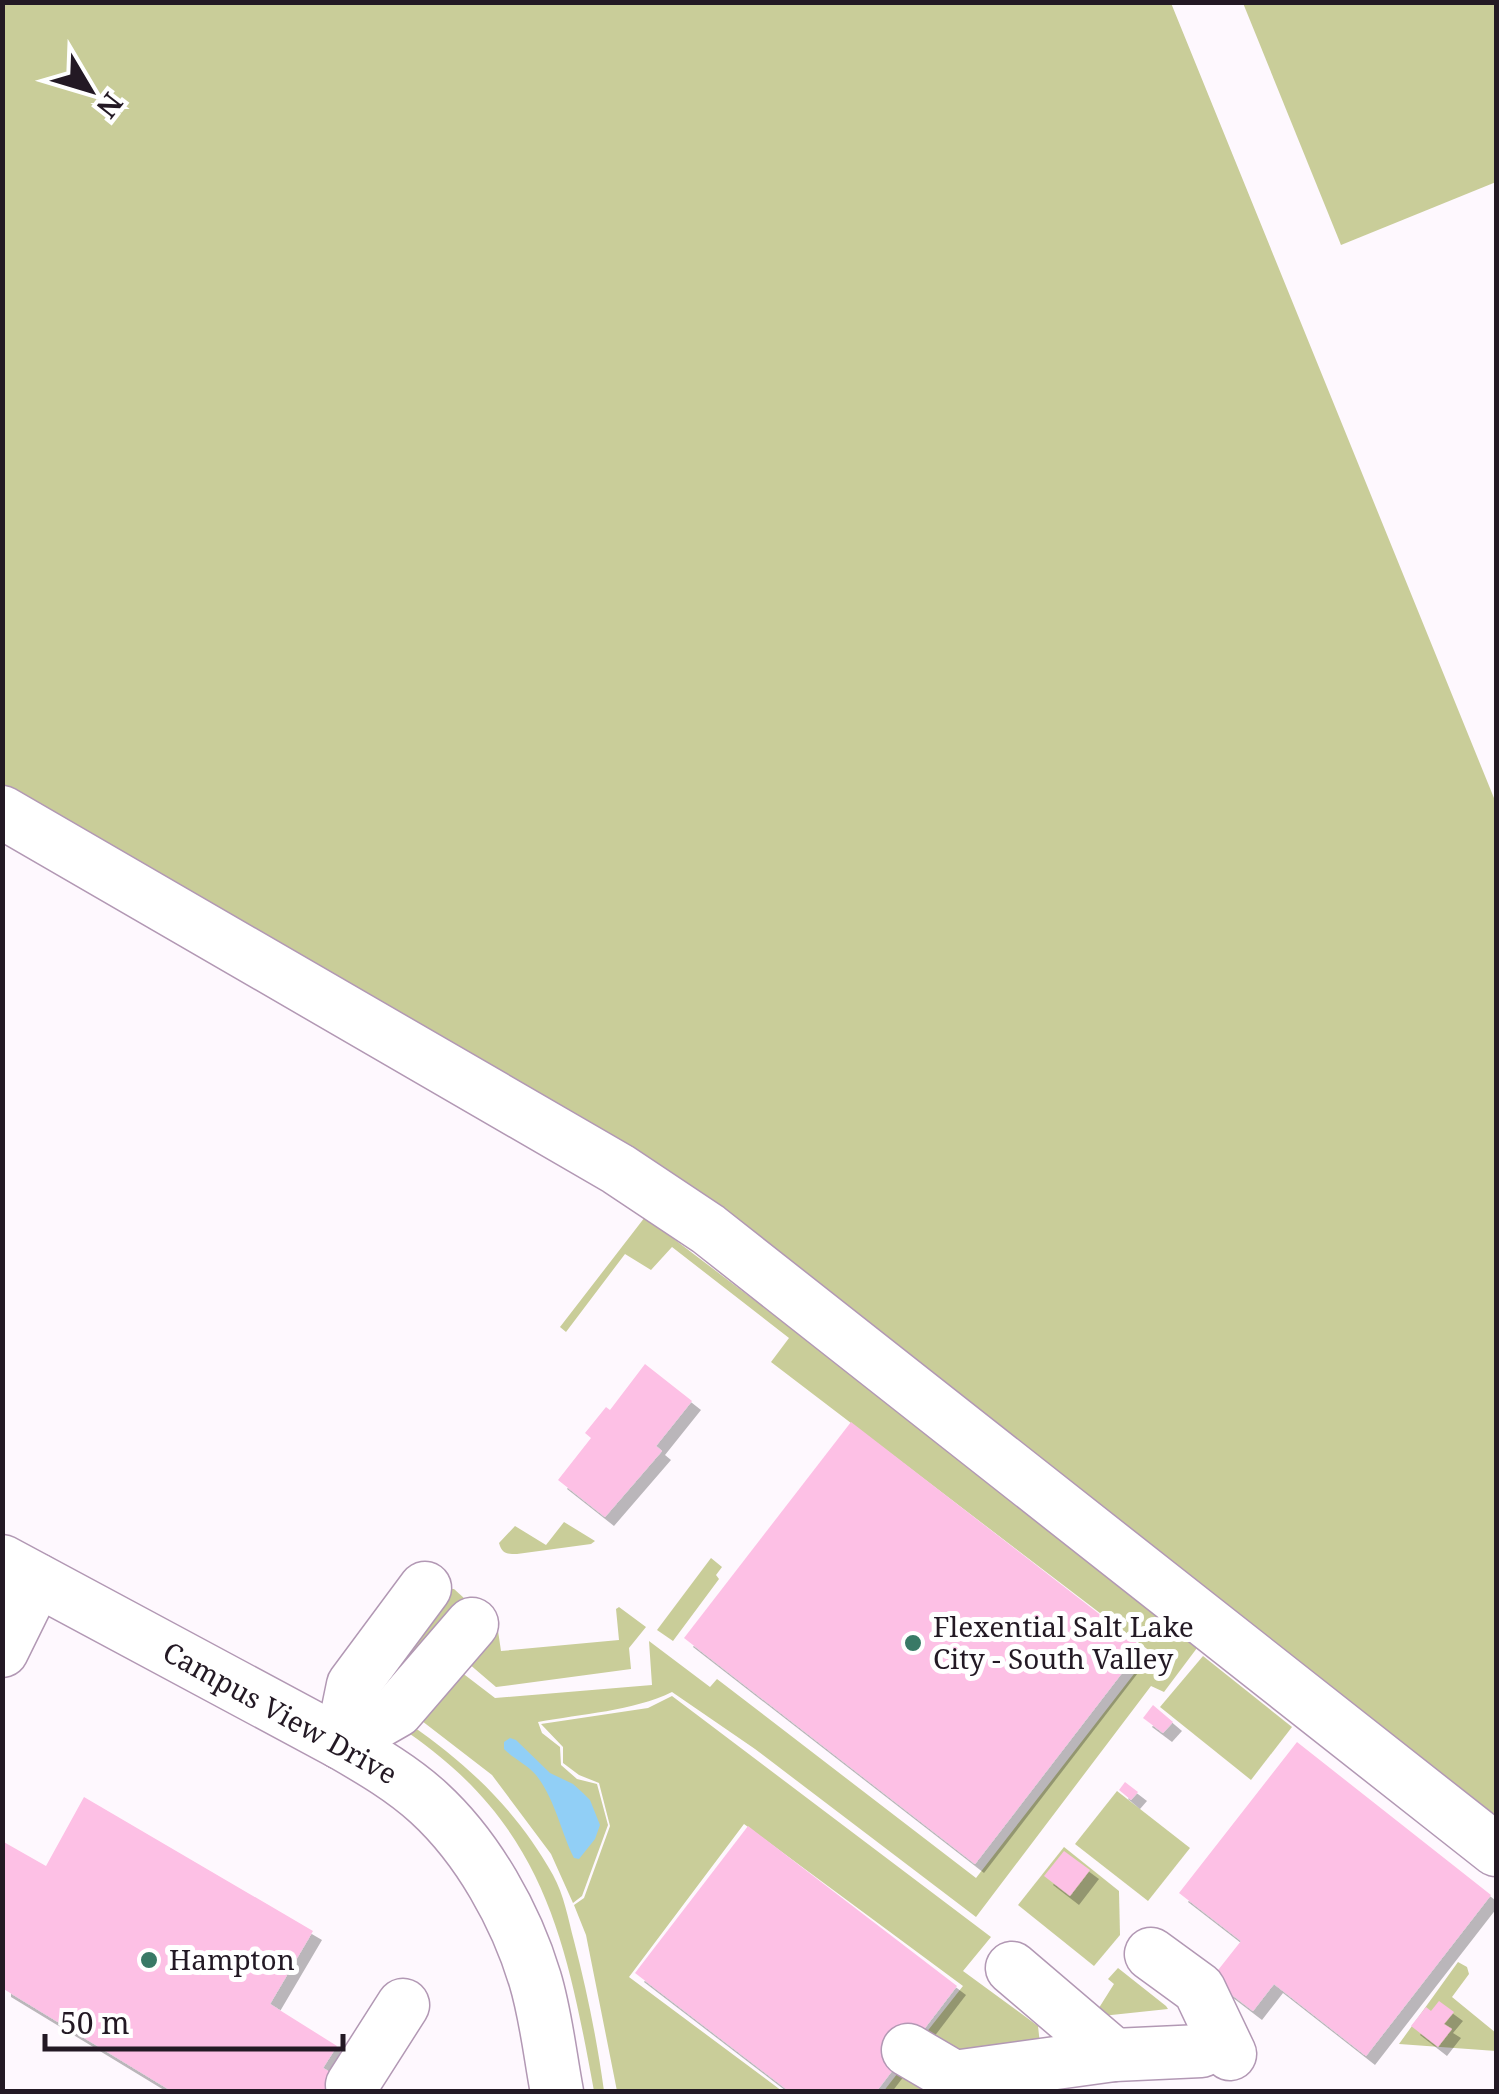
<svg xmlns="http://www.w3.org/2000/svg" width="1499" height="2094" font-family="'Noto Serif',serif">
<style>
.green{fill:#c9cd99}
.water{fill:#91cff6}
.building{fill:#fdc0e5;filter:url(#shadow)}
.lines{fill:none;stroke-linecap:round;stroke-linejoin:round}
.minor-casing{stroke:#b298b4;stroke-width:55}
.minor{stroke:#fff;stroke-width:52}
.poi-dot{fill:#397966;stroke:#fff;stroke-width:4}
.labels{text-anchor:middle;stroke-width:10;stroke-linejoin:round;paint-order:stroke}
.poi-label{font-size:28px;fill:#231924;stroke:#fff;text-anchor:start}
.street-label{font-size:28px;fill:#231924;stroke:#fff}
</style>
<defs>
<filter id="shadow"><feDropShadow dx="9" dy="9" stdDeviation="0" flood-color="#0004"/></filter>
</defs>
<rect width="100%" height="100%" fill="#fef8fe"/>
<g class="green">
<path d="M 3,3 L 1171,3 L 1496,803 L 1496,1875 L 1200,1644 L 1164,1692 L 1151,1686 L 976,1917 L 755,1749 L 672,1692 C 633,1711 581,1714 538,1722 L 542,1733 L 560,1747 L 561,1765 L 577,1779 L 597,1784 L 608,1825 L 582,1896 L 573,1903 L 551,1854 L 492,1775 L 422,1721 L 461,1672 L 495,1698 L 652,1685 L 649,1641 L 710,1687 L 717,1679 L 976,1878 L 1151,1652 L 771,1362 L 789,1338 L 672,1247 L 651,1270 L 625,1254 L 566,1332 L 560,1327 L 645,1217 L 929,1433 L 645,1209 L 3,833 Z"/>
<path d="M 1243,3 L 1496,3 L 1496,182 L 1341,245 Z"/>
<path d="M 564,1522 L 595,1541 L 591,1544 L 517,1554 C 507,1554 502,1554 499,1543 L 515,1526 L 546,1545 Z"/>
<path d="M 711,1558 L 722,1567 L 716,1575 L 719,1579 L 673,1641 L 657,1630 Z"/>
<path d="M 447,1589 L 454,1589 L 465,1599 L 462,1609 L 396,1689 L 384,1663 Z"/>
<path d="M 619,1607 L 646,1627 L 629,1648 L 631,1669 L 496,1687 L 461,1657 L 497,1624 L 501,1651 L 619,1640 L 616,1609 Z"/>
<path d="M 1203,1656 L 1292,1727 L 1251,1780 L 1160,1707 Z"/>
<path d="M 672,1696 L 991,1937 L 963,1971 L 1038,2026 L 1041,2053 L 954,2066 L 918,2043 L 963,1986 L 744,1824 L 629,1977 L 782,2091 L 617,2091 L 586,1935 L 574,1905 L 584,1898 L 610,1826 L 599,1783 L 579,1775 L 563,1763 L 563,1747 L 541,1724 L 648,1708 Z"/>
<path d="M 411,1725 C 470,1766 518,1812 553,1875 C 564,1895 568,1918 574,1941 C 587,1991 597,2040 604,2091 L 594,2091 C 566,1940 545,1828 410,1734 Z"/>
<path d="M 1117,1791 L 1190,1848 L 1148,1901 L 1075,1844 Z"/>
<path d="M 1064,1847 L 1119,1891 L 1120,1935 L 1094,1966 L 1018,1905 Z"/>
<path d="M 1458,1962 L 1467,1967 L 1469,1974 L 1452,1997 L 1496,2033 L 1496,2051 L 1399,2044 Z"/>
<path d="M 1118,1968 L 1166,2006 L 1168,2009 L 1102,2016 L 1097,2011 L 1114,1984 L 1108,1979 Z"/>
<path d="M 908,2060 L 1048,2075 L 1047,2091 L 883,2092 Z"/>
</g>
<path class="water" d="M 510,1738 L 516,1740 L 550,1773 L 573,1784 L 583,1793 L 590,1800 L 600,1825 L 595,1839 L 579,1859 L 574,1858 C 561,1832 555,1799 536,1775 C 528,1765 514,1759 504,1749 L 504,1742 Z"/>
<g class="building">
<path d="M 645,1364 L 692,1401 L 656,1446 L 662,1451 L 605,1517 L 558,1480 L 591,1438 L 585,1433 L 606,1407 L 610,1410 Z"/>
<path d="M 851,1422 L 1142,1647 L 975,1864 L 684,1638 Z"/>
<path d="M 1153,1705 L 1173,1722 L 1163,1733 L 1143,1718 Z"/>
<path d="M 1297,1742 L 1491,1895 L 1366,2056 L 1274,1984 L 1253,2011 L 1211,1979 L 1241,1941 L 1179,1893 Z"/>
<path d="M 1125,1782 L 1138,1792 L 1131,1800 L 1119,1790 Z"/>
<path d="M 84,1797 L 313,1931 L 270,2004 L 337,2046 L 323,2068 L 364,2092 L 173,2092 L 2,1988 L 2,1841 L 46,1866 Z"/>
<path d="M 748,1826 L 957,1986 L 876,2092 L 790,2092 L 635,1973 Z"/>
<path d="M 1064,1851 L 1090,1870 L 1070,1896 L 1044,1876 Z"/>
<path d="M 1439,2001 L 1454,2012 L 1444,2024 L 1452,2029 L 1438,2047 L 1411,2026 L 1426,2007 L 1431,2011 Z"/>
</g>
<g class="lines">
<defs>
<g id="minor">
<path d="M 2,812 L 618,1169 L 708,1229 L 1496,1850"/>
<path d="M 2,1561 L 341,1743 C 372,1761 403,1779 429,1803 C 478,1848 516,1916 535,1979 C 546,2015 550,2055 557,2092"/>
<path d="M 2,1651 L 37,1580"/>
<path d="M 341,1743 L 353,1685 L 425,1588"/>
<path d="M 341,1743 L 397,1711 L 472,1624"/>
<path d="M 1151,1954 L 1199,1989 L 1230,2054"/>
<path d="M 1012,1968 L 1114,2055"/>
<path d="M 908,2050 L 954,2077 L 1114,2055 L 1201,2051"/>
<path d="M 352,2085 L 403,2005"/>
</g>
</defs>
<use href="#minor" class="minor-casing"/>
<use href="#minor" class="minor"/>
</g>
<g class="poi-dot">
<circle cx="913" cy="1643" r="10"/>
<circle cx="149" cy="1960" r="10"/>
</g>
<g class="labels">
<g class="poi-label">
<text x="933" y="1637">Flexential Salt Lake<tspan x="933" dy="32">City - South Valley</tspan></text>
<text x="169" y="1970">Hampton</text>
</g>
<g class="street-label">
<text transform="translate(280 1713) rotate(29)" y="10">Campus View Drive</text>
</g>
</g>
<rect width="1499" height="2094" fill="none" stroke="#231924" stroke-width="10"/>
<g transform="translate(90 90) rotate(128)" stroke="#ffffff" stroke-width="8" paint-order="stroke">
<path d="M0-8L18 38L0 25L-18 38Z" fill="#231924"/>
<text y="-15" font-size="28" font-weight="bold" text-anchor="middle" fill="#231924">N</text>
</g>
<path d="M45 2034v15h298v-15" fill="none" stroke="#231924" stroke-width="5"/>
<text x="60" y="2034" font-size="30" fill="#231924" stroke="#ffffff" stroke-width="8" paint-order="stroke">50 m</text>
</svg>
